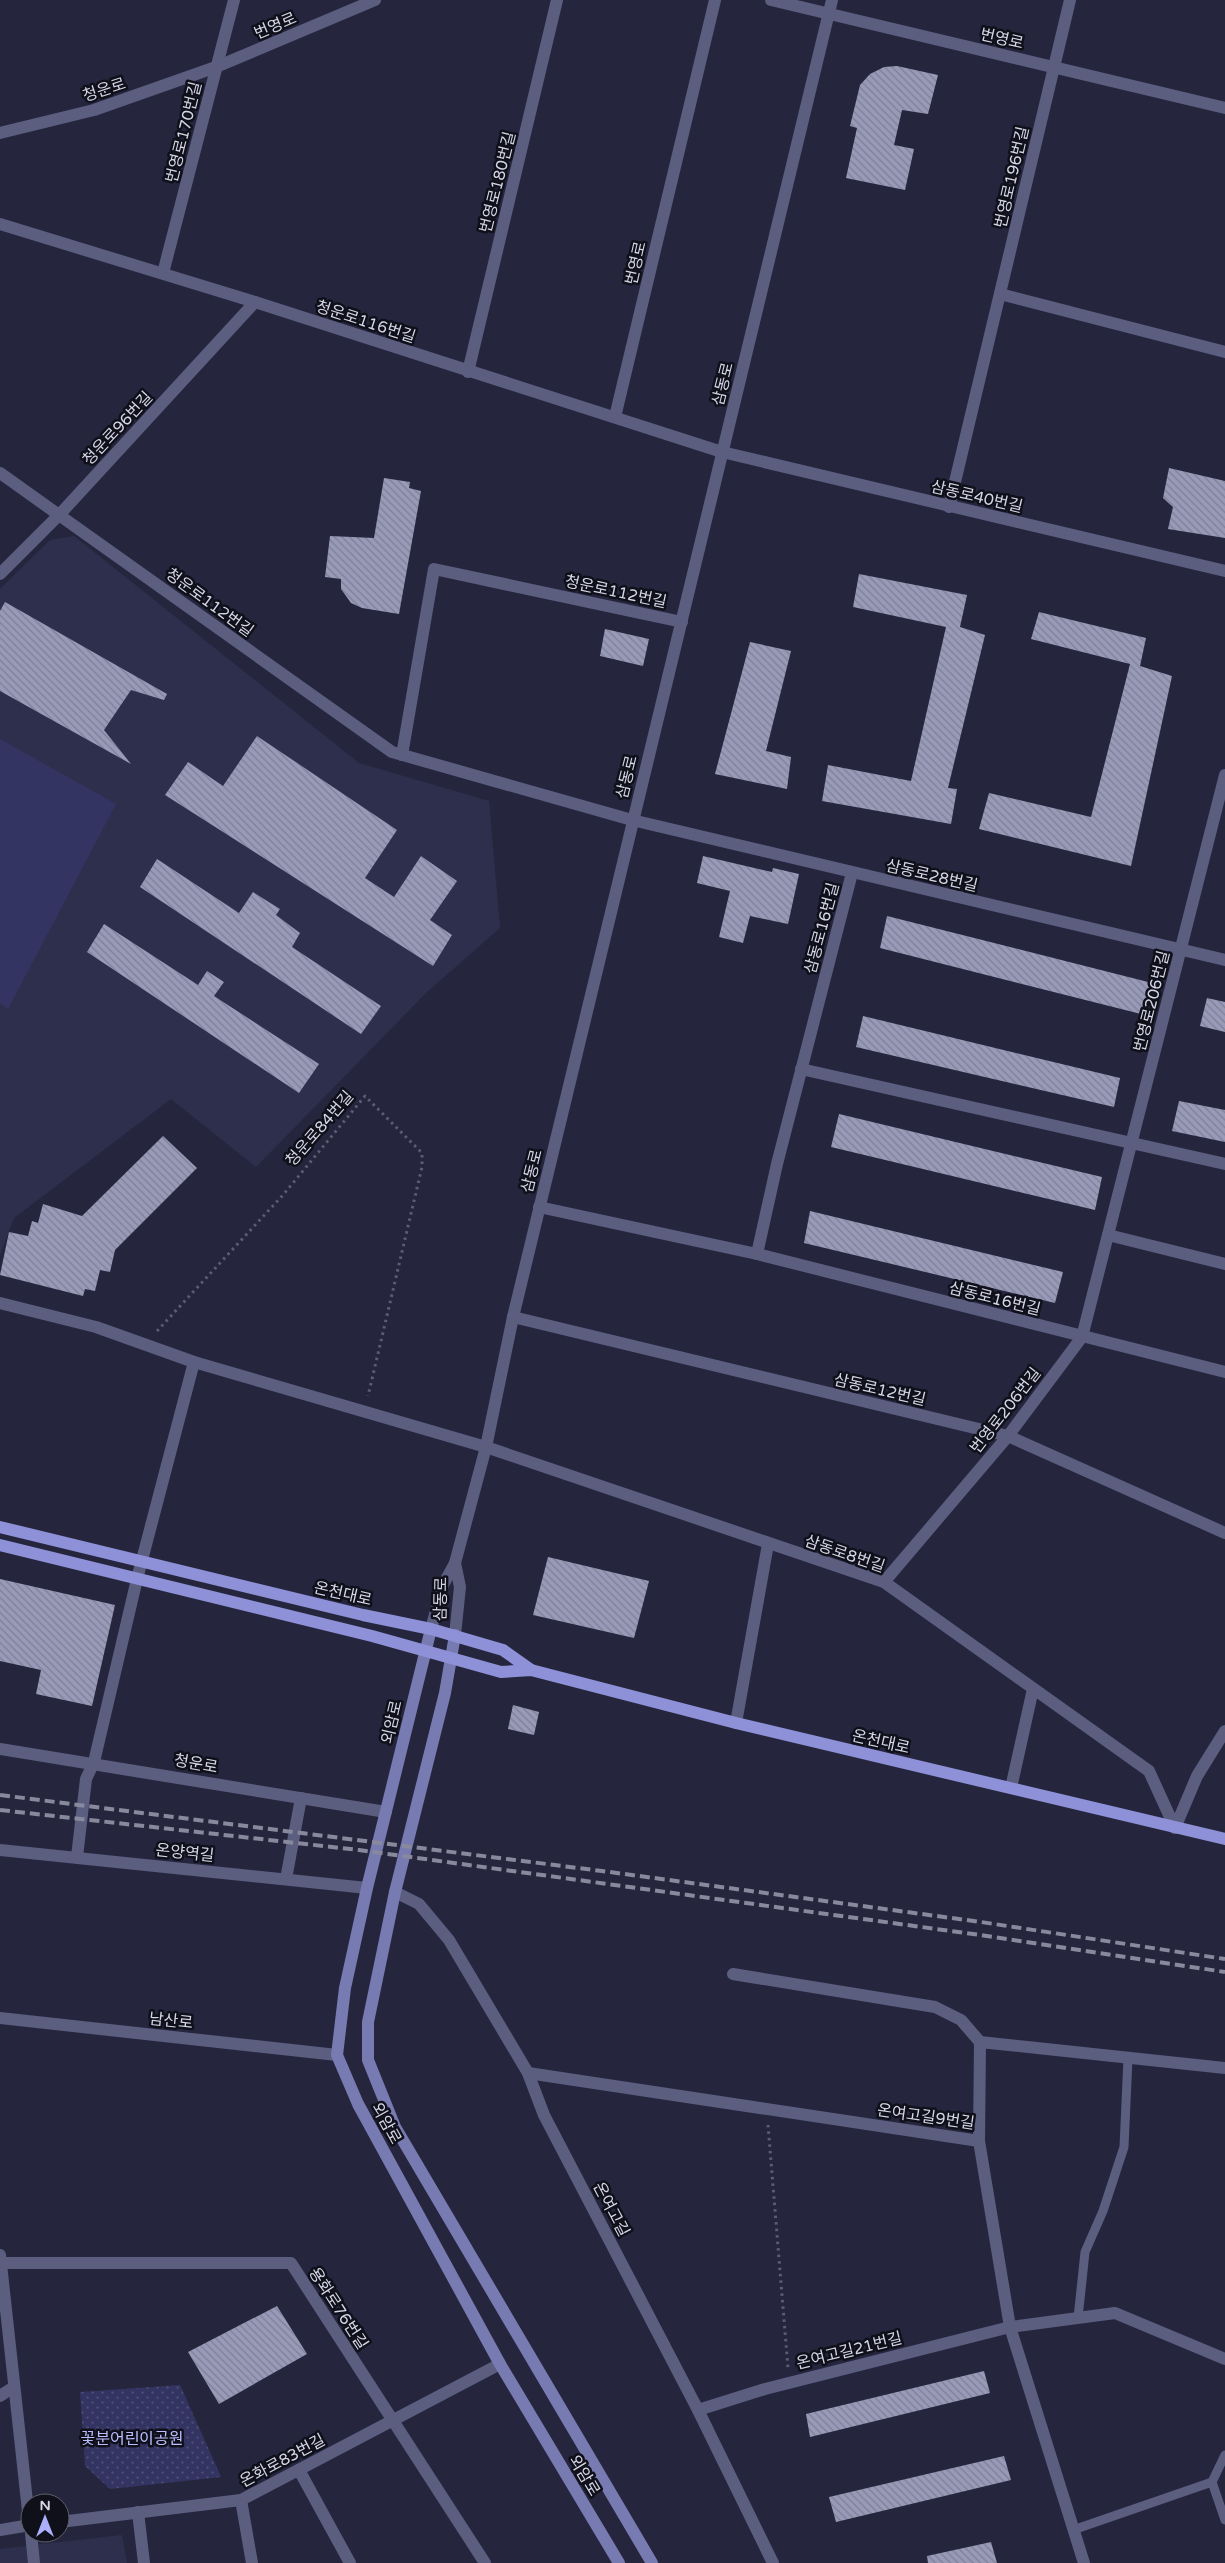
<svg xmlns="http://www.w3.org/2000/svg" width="1225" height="2563" font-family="'Varela Round','Noto Sans KR',sans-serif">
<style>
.built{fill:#2e2f4d}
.grass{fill:url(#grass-dots)}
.garden{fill:#343463}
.building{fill:url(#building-back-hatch)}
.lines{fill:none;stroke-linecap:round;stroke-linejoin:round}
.path{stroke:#5c5d72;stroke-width:3;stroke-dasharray:2.5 4;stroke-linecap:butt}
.service{stroke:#5c5e80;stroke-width:9}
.minor{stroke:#5c5e80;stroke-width:12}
.tertiary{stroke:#5c5e80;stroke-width:12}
.secondary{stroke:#787bb1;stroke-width:12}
.primary{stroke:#8e91d7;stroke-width:12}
.rail{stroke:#88899d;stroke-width:4;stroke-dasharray:10 5;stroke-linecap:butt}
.labels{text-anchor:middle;stroke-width:5;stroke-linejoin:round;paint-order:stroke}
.street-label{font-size:16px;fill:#d5d6e6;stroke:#10101b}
.park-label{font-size:16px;fill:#babeff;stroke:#10101b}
</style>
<defs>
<pattern id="grass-dots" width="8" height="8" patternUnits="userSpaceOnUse" patternTransform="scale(1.25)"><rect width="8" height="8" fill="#343463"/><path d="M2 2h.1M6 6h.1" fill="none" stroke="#505179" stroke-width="1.8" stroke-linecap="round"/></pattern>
<pattern id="building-back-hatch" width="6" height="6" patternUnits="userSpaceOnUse" patternTransform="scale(1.25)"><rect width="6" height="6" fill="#989ab8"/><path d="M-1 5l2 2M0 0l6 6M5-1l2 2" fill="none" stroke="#7e7f96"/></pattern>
</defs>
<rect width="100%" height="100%" fill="#25263e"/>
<g class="built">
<path d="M 74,536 L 359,763 L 489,801 L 500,928 L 427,992 L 256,1167 L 171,1099 L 14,1218 L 0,1255 L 0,589 L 50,540 Z"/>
<path d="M 122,2535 L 127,2563 L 0,2563 L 0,2549 Z"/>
</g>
<path class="grass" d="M 180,2385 L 221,2477 L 110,2489 L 85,2466 L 80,2392 Z"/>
<path class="garden" d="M 0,739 L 116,804 L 8,1009 L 0,1003 Z"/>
<g class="building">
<path d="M 897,66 L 938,75 L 928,114 L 902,110 L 894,145 L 914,149 L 905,190 L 846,178 L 857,128 L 850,126 L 860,85 L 870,74 L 884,67 Z"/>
<path d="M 1169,468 L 1225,481 L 1225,538 L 1168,529 L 1173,507 L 1163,498 Z"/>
<path d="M 384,478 L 410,482 L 409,488 L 421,491 L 399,614 L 362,608 L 351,603 L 341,589 L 341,579 L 325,577 L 330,536 L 374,538 Z"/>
<path d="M 859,574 L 967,595 L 960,627 L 985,635 L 948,788 L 957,789 L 951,824 L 822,801 L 828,765 L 911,781 L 946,627 L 853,607 Z"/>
<path d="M 5,602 L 167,694 L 164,700 L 131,690 L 104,730 L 131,764 L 0,691 L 0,611 Z"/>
<path d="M 1039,612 L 1146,638 L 1140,666 L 1172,676 L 1131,866 L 979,829 L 989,793 L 1091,817 L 1130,664 L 1031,639 Z"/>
<path d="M 605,629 L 649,639 L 643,666 L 600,656 Z"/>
<path d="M 750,642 L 791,651 L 766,751 L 791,757 L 787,789 L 715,774 Z"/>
<path d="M 257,736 L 397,830 L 365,878 L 394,897 L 421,856 L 457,881 L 430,920 L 452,935 L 433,966 L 165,795 L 188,762 L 223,786 Z"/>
<path d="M 703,856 L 772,872 L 773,868 L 799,874 L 788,924 L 750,916 L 743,943 L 719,937 L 730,891 L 697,883 Z"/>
<path d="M 157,859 L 239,913 L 253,892 L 280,909 L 276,915 L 300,933 L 292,947 L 381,1006 L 361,1034 L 140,887 Z"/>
<path d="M 887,916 L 1152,983 L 1145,1015 L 880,948 Z"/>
<path d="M 104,924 L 198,985 L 207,971 L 224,982 L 214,996 L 319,1064 L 299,1093 L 87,952 Z"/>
<path d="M 1207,998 L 1225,1002 L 1225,1032 L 1200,1026 Z"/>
<path d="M 863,1016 L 1120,1078 L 1114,1107 L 856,1047 Z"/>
<path d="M 1179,1101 L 1225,1110 L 1225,1142 L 1172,1131 Z"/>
<path d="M 839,1114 L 1102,1177 L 1095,1210 L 831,1147 Z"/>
<path d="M 163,1136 L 197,1168 L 115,1250 L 110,1272 L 100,1270 L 95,1291 L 85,1289 L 83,1296 L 0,1275 L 9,1232 L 28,1236 L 32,1221 L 38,1223 L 43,1204 L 82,1216 Z"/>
<path d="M 810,1211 L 1063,1272 L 1055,1303 L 804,1243 Z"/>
<path d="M 548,1557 L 649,1581 L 634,1638 L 533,1615 Z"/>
<path d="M 0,1579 L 115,1605 L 92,1706 L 36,1694 L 41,1670 L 0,1661 Z"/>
<path d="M 513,1705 L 539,1712 L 534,1735 L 508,1729 Z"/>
<path d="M 277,2306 L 307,2354 L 219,2404 L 188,2352 Z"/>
<path d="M 984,2371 L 990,2393 L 810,2437 L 806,2414 Z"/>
<path d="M 1004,2456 L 1011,2480 L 836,2522 L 829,2497 Z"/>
<path d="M 991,2542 L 997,2563 L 928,2563 L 927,2556 Z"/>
</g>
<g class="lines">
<g class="path">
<path d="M 157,1331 L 283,1195 L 365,1096 L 422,1153 L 422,1167 L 368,1396"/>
<path d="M 768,2125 L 788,2368"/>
</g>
<g class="service">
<path d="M 1078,2318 L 1085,2252 L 1103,2211 L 1124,2147 L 1128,2058"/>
<path d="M 1212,2482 L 1225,2520"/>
<path d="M 1073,2530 L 1212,2482 L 1225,2455"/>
</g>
<g class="minor">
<path d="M 0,133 L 94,110 L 216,67 L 375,0"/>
<path d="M 0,224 L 255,302 L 722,452 L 1225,571"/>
<path d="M 163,273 L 234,0"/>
<path d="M 1000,294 L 1225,352"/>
<path d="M 468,372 L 557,0"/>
<path d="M 615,417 L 715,0"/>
<path d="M 0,473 L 392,752 L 632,820 L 1225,960"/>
<path d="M 949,507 L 1070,0"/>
<path d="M 0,574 L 60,514 L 255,302"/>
<path d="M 402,755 L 434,569 L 682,622"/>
<path d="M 801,1069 L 1225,1164"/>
<path d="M 539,1207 L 757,1254 L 1225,1372"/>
<path d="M 1108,1235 L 1225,1264"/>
<path d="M 757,1254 L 777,1164 L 852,873"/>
<path d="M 0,1303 L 96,1327 L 194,1362 L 486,1447 L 884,1582 L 1149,1771 L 1175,1828"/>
<path d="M 513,1317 L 1008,1436 L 1225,1533"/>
<path d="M 884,1582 L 1008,1436 L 1082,1337 L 1225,775"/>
<path d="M 736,1723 L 768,1544"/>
<path d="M 0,1749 L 386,1812"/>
<path d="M 1011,1788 L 1033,1689"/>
<path d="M 1175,1828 L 1197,1776 L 1225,1731"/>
<path d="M 0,1850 L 367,1888"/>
<path d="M 77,1857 L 86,1779 L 94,1762 L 137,1579 L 194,1362"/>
<path d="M 286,1879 L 301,1798"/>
<path d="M 395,1892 L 419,1904 L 449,1940 L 528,2073 L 544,2115 L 698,2410 L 773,2563"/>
<path d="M 733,1974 L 935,2007 L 961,2020 L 980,2042"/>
<path d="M 0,2018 L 337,2055"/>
<path d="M 528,2073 L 979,2141 L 980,2042 L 1225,2068"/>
<path d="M 979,2141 L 1010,2327 L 1084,2563"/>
<path d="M 0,2255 L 30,2529"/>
<path d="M 1,2263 L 291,2263 L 485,2563"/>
<path d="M 0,2396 L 14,2387"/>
<path d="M 698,2410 L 765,2389 L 1010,2327 L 1115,2313 L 1225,2359"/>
<path d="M 299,2470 L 350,2563"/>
<path d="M 241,2500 L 252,2563"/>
<path d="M 138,2512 L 144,2563"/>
<path d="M 60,2522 L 241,2500 L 500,2364"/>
<path d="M 0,2530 L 30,2525"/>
<path d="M 31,2533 L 34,2563"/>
</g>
<g class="tertiary">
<path d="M 771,0 L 1225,108"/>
<path d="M 431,1629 L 443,1585 L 455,1563 L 486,1447 L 513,1317 L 832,0"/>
<path d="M 455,1635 L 460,1587 L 455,1563"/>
</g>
<g class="secondary">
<path d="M 431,1629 L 367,1888 L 345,1988 L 337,2055 L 358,2104 L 500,2364 L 619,2563"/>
<path d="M 455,1635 L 445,1693 L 395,1892 L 368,2022 L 368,2060 L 395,2127 L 652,2563"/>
</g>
<g class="primary">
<path d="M 0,1527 L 363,1615 L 431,1629 L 503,1650 L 531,1670"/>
<path d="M 0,1545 L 372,1636 L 501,1672 L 531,1670 L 736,1723 L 1225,1839"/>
</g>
<g class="rail">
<path d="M 0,1795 L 602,1871 L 981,1922 L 1225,1959"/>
<path d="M 0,1810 L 359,1850 L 980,1935 L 1225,1972"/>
</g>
</g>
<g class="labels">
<g class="street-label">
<text transform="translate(275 25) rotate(-23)" y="6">번영로</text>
<text transform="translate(1002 38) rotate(13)" y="6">번영로</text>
<text transform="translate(104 89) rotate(-18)" y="6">청운로</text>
<text transform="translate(183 132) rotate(-76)" y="6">번영로170번길</text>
<text transform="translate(1011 177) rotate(-77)" y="6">번영로196번길</text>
<text transform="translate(497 182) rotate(-76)" y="6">번영로180번길</text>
<text transform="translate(635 263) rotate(-77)" y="6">번영로</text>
<text transform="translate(366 321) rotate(18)" y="6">청운로116번길</text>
<text transform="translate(722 384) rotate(-76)" y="6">삼동로</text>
<text transform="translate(117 428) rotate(-47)" y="6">청운로96번길</text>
<text transform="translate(977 496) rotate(13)" y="6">삼동로40번길</text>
<text transform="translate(616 591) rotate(12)" y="6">청운로112번길</text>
<text transform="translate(210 602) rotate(36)" y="6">청운로112번길</text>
<text transform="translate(626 777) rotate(-76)" y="6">삼동로</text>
<text transform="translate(932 875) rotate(13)" y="6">삼동로28번길</text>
<text transform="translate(821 928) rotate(-75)" y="6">삼동로16번길</text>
<text transform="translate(1151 1001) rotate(-76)" y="6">번영로206번길</text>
<text transform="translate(319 1128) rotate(-49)" y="6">청운로84번길</text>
<text transform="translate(531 1171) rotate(-76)" y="6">삼동로</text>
<text transform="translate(995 1298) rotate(14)" y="6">삼동로16번길</text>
<text transform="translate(880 1389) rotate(13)" y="6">삼동로12번길</text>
<text transform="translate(1005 1410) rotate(-52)" y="6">번영로206번길</text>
<text transform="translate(845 1553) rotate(19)" y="6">삼동로8번길</text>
<text transform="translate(343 1593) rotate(13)" y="6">온천대로</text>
<text transform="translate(440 1599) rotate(-89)" y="6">삼동로</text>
<text transform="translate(391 1722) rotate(-77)" y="6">외암로</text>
<text transform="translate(881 1741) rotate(13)" y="6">온천대로</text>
<text transform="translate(196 1763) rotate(10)" y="6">청운로</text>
<text transform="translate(185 1852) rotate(6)" y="6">온양역길</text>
<text transform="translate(171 2020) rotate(6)" y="6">남산로</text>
<text transform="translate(926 2116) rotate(8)" y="6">온여고길9번길</text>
<text transform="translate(387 2123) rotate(61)" y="6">외암로</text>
<text transform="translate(612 2209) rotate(62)" y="6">온여고길</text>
<text transform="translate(339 2308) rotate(57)" y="6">용화로76번길</text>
<text transform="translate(849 2350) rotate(-14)" y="6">온여고길21번길</text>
<text transform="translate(282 2460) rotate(-28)" y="6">온화로83번길</text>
<text transform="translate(585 2475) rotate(59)" y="6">외암로</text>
</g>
<g class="park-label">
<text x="132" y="2444">꽃분어린이공원</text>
</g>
</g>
<g transform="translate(45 2518)"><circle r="24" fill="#10101b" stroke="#5f5f6c"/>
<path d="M0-4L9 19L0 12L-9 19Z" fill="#acaffb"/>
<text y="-8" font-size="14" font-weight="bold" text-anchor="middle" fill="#d5d6e6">N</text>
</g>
</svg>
